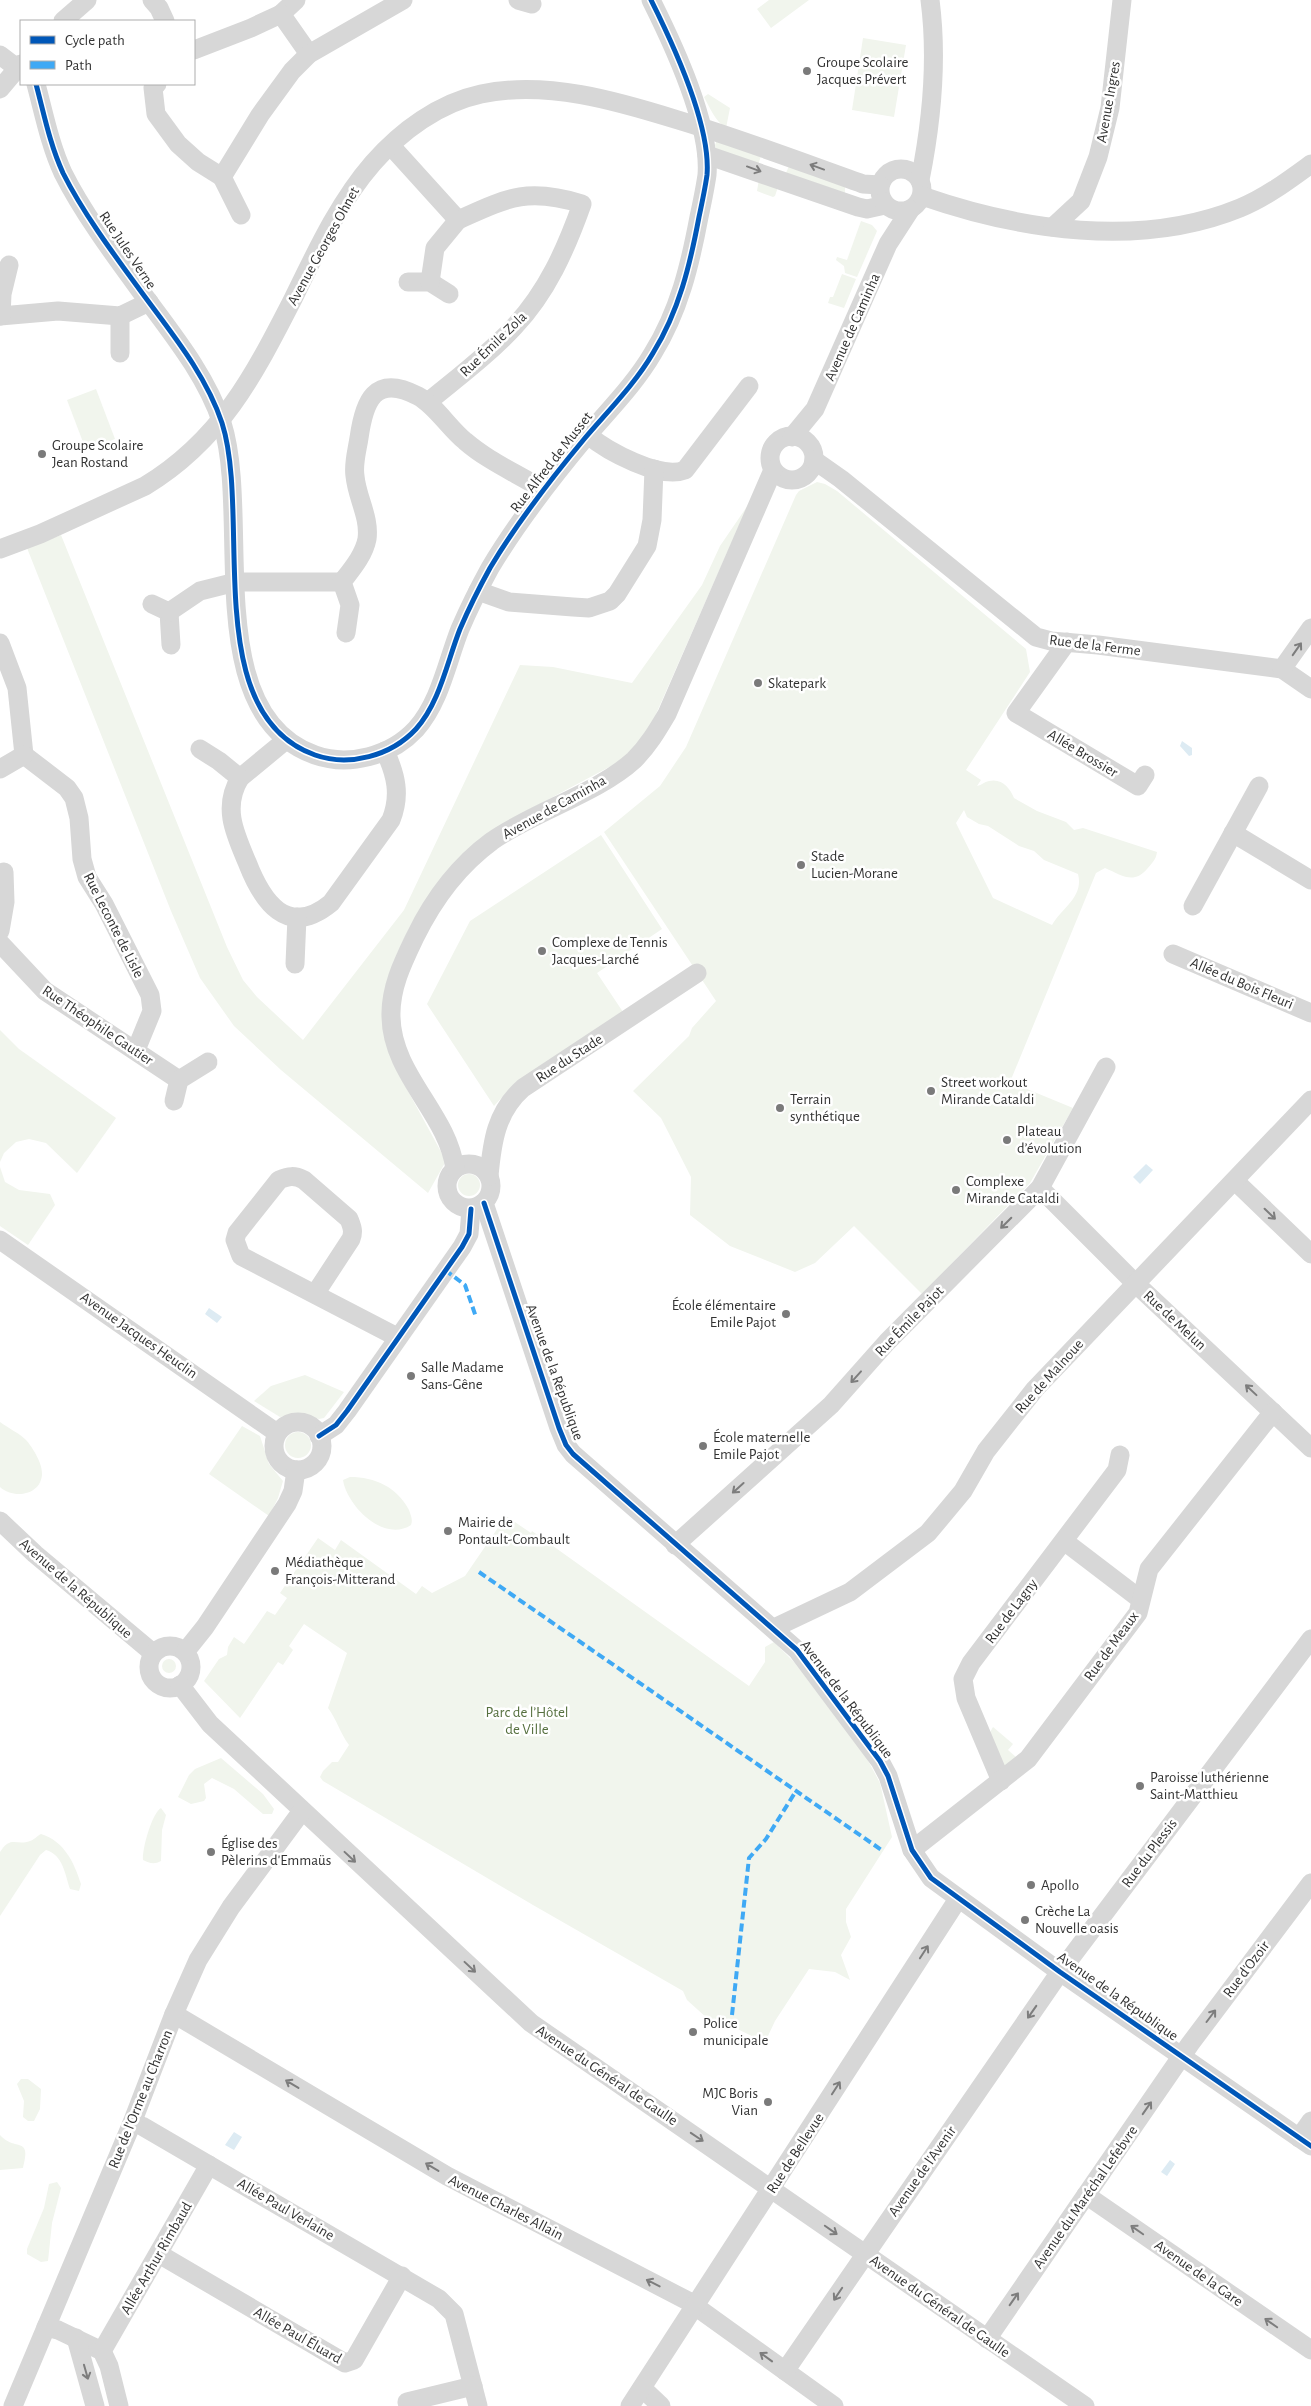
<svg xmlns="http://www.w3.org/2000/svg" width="1311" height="2406" font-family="'Alegreya Sans',sans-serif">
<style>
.green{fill:#f1f5ed;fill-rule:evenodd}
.water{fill:#ddebf3}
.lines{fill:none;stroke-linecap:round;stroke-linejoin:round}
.minor{stroke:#d7d7d7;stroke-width:19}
.quiet{stroke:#3fa9f5;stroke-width:4;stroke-dasharray:8 4;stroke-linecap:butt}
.cycleway-casing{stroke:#fff;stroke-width:8}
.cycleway{stroke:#0057b8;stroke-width:5}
.oneway{stroke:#7d7d7d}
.poi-dot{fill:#7a7a7a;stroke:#fff;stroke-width:2}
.labels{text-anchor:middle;stroke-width:5;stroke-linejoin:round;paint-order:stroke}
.poi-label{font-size:15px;fill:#333;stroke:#fff;text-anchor:start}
.street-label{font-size:15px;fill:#333;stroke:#fff}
.park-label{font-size:15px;fill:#56703f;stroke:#fff}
</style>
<rect width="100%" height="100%" fill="#fff"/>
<g class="green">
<path d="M 769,0 L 809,0 L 771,28 L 757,9 Z"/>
<path d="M 863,38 L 906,45 L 894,117 L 852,110 Z"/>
<path d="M 708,94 L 730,108 L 726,128 C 715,121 710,108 704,97 Z"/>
<path d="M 717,140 L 762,153 L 758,165 L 716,149 L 715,145 Z"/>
<path d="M 789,166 L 845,187 L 845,193 L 786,173 Z"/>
<path d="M 759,179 L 778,187 L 775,196 L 773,197 L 757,191 Z"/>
<path d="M 861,221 L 872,225 L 877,231 L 857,277 L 845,273 L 844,266 L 836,260 L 837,257 L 847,260 Z"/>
<path d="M 842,274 L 856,279 L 844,308 L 828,303 L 830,297 L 833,297 Z"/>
<path d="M 96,389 L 115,439 L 86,450 L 67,400 Z"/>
<path d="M 817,482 L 825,484 L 837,491 L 1026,649 L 1030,672 L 966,770 L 981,780 L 977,786 C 982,785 984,782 989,781 C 1002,778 1010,788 1014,798 L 1037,811 L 1066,822 L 1074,830 L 1083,828 L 1157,852 C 1156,860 1152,863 1147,869 C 1133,885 1122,875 1105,868 L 1096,873 L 1010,1082 L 1073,1108 L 1030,1183 L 922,1294 L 854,1226 L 815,1263 L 795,1272 L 730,1246 L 690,1215 L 691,1177 L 661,1118 L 633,1091 L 689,1036 L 692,1028 L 716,1001 L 604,832 L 660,786 L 686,747 L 796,495 L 799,491 ZM 964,810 L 967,817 L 979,824 L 988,826 L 1019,846 L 1034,851 L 1044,860 L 1078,874 C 1084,897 1062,908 1052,925 L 993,898 L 956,823 Z"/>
<path d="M 748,505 L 649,730 L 626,756 L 613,765 L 504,823 L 409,928 L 396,956 L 384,993 L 402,1080 L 446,1161 L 428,1193 L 281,1070 L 234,1026 L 200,978 L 171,911 L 27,548 L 61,535 L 227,947 L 243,980 L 257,997 L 303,1040 L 404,910 L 520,665 L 553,667 L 632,683 L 702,585 L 720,546 Z"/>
<path d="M 601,835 L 662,929 L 597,973 L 623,1012 L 516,1082 L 494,1106 L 427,1004 L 470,921 Z"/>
<path d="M 0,1030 L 19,1049 L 116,1118 L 77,1173 L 46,1143 L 29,1139 L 16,1142 L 4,1153 L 0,1162 Z"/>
<path d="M 0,1167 L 5,1182 L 19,1190 L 50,1194 L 55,1205 L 28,1245 L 0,1226 Z"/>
<circle cx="469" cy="1185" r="11"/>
<path d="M 305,1375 L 344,1392 L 324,1418 L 319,1419 L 298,1413 L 280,1417 L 254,1401 L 271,1386 Z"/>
<path d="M 0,1422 C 8,1428 19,1433 26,1440 C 33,1448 43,1464 42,1475 C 40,1496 13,1499 0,1487 Z"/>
<path d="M 242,1426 L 260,1436 L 269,1464 L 283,1481 L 278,1498 L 269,1516 L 209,1474 Z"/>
<circle cx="298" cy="1445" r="13"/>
<path d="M 350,1477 C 375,1477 397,1487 409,1510 C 411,1516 413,1520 411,1525 C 384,1543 347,1506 343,1480 Z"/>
<path d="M 506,1516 L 531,1533 L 532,1531 L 749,1686 L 765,1662 L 765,1647 L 774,1642 L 794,1662 L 865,1755 L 880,1783 L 892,1837 L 846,1909 L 846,1922 L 851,1937 L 841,1955 L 850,1980 L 835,1972 L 809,1969 L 775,2021 L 768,2036 L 756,2038 L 725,2023 L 719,2029 L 687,2000 L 683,1991 L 533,1905 L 323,1781 L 320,1777 L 323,1771 L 332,1762 L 338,1762 L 349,1745 C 340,1733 337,1720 328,1708 L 347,1653 L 304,1624 L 289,1646 L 293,1650 L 283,1665 L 278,1662 L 240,1718 L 204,1681 L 219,1659 L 227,1655 L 228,1647 L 234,1637 L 244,1644 L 267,1611 L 275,1615 L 287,1598 L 280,1593 L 318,1538 L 335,1550 L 341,1540 L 416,1594 L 422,1586 L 432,1593 L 465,1576 Z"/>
<circle cx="169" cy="1666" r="7"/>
<path d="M 993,1727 L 1013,1744 L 1008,1750 L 1017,1758 L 1004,1766 L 989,1734 Z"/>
<path d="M 221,1758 L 263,1794 L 274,1809 L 272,1814 L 263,1814 L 234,1789 L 212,1778 L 204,1784 L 206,1798 L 204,1801 L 191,1804 L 178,1797 L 189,1775 L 195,1769 Z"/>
<path d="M 161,1808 L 166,1815 L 162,1830 L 161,1861 C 154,1865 149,1863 143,1860 C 142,1849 152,1813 161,1808 Z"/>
<path d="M 41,1834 C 64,1841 74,1862 81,1884 L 79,1891 L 70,1889 C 65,1874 63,1855 46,1850 L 40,1855 L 0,1916 L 0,1852 C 11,1835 16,1846 30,1841 C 34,1840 37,1836 41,1834 Z"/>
<path d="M 21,2079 L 28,2079 L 41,2089 L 40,2109 L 34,2121 L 28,2121 L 23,2117 L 24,2101 L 17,2084 Z"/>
<path d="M 0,2135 C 15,2152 32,2135 23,2168 L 0,2170 Z"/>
<path d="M 57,2182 L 61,2188 L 52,2223 L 48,2261 L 41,2262 L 27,2254 L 27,2249 L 44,2208 L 49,2184 Z"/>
</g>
<g class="water">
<path d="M 1182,741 L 1192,748 L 1192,755 L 1189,756 L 1180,746 Z"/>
<path d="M 1146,1164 L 1153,1170 L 1140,1184 L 1133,1177 Z"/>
<path d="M 209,1308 L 222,1317 L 217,1323 L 205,1314 Z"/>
<path d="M 234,2132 L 242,2137 L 234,2150 L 225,2145 Z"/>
<path d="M 1170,2160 L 1175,2164 L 1167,2176 L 1161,2172 Z"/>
</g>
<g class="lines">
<g class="minor">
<path d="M 152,0 L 159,8 L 165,21"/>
<path d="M 518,0 L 532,4"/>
<path d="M 281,14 L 296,0"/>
<path d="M 63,21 L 87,0"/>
<path d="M 194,50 L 251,28 L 281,14 L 309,54"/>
<path d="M 0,55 L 21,71"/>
<path d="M 36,84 C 44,114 50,145 63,173 C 82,211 112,252 137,286 C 168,329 205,372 222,423 C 252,517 199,714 315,755 C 349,767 391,756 416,729 C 440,702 447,662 460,629 C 469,608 479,588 490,568 C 518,521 550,480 585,438 C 608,411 635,384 653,353 C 679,311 690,265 699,217 C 702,203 705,189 707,175 C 711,125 674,46 651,0"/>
<path d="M 157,84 L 153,88 L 156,114 L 178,144 L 198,162 L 222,177"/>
<path d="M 0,89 L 21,64"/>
<path d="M 391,146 L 458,220 C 507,198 527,187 582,204 C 566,249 547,292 514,327 C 488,355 457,378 428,402"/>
<path d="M 707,155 L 858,207 L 867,209 L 885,205"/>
<circle cx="901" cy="190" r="21"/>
<path d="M 920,180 C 932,120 938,61 930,0"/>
<path d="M 922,196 C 1020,230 1140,249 1240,208 C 1265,198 1289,180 1311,164"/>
<path d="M 241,215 L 222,177 L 260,115 L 292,71 L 309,54 L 403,0"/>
<path d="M 1053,227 L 1081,201 L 1098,157 L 1110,108 L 1122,0"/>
<path d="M 408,282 L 430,282 L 449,294"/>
<path d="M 430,282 L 435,248 L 458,220"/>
<path d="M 0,316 L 58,311 L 120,316 L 149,302"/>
<path d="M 1,316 L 2,294 L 9,265"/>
<path d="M 120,353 L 120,316"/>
<path d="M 588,435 C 607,451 660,480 685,470 L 749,386"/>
<circle cx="792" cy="458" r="22"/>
<path d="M 792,437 L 815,409 L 888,244 L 910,210"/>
<path d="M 814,460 L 841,479 L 1036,637 L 1051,641 L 1098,645 L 1282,669 L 1311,689"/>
<path d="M 0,549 L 40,534 L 145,486 C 221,440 254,375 293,299 C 316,252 339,202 373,163 C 401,131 439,103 481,94 C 546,80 617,101 678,120 C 741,139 801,162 863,184 L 880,185"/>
<path d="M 478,591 L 509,602 L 573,607 L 589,608 L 610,601 L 617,594 L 647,546 L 652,520 L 654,469"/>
<path d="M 152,604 L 169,612 L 171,645"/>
<path d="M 169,612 L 200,591 L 236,582 L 342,582"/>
<path d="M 346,633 L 350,605 L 342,582 C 352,569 364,555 367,539 C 370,517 357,498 355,476 C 353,464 357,451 359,438 C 364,402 374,373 418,396 C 435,405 449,428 465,441 C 488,461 516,473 542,489"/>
<path d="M 1067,642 L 1016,713 L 1138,786 L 1145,775"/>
<path d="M 0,643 L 17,688 L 24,755 L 67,788 L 74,798 L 79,818 L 82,859 L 87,877 L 104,904 L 150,995 L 152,1011 L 136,1050"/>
<path d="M 1282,669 L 1311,628"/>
<path d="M 286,740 L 240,778 C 222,807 235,834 247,862 C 262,901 287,939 331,903 L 391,820 C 401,795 396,775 385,751"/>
<path d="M 200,749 L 219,761 L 240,778"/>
<path d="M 0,769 L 24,755"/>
<path d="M 1233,833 L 1311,880"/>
<path d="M 1193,906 L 1259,786"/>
<path d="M 0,931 L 5,902 L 4,872"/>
<path d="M 0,943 L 45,991 L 179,1080"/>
<path d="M 1173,954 L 1311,1013"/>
<path d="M 295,964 L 297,917"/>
<path d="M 174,1101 L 179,1080 L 208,1062"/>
<circle cx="469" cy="1186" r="22"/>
<path d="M 455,1169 C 448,1114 392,1075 391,1017 C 390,988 403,962 415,937 C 433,900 458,866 492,841 C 535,811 598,793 634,760 C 648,746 657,731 667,714 L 773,470"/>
<path d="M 489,1176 C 492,1142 496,1112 523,1088 L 697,973"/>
<path d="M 1235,1181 L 1311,1254"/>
<path d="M 1040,1188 L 1135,1283 L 1311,1448"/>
<path d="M 484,1203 L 559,1428 L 566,1445 L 573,1454 L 797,1650 L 880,1761 L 888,1776 L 912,1850 L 931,1878 L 1060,1972 L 1311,2146"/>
<path d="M 0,1240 L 277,1433"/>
<path d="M 315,1294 L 351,1239 C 354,1231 352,1227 349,1219 L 304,1180 C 294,1175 289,1176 279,1180 L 237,1233 L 235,1240 L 241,1256 L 397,1337"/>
<circle cx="298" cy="1446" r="24"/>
<path d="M 319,1436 L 336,1425 L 347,1411 L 462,1247 L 469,1234 L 471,1209"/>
<path d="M 0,1521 L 35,1554 L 153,1653"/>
<path d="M 1064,1541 L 1140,1599"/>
<path d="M 675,1545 L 831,1405 L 887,1342 L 1040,1188 L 1106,1067"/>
<path d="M 774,1628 L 850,1592 L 928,1533 L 963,1491 L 986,1451 L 1035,1389 L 1311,1100"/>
<circle cx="170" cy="1667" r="21"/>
<path d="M 185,1652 L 205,1627 L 287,1504 L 293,1491 L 296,1470"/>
<path d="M 180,1685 L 210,1724 L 531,2023 L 1085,2406"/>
<path d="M 1001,1781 L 966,1698 L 963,1679 L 971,1663 L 1117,1470 L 1120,1455"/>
<path d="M 912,1850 L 1028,1759 L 1138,1613 L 1149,1569 L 1273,1412"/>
<path d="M 174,2014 L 447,2176 L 688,2301 L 834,2406"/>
<path d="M 132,2123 L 142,2126 L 439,2299 L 454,2314 L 478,2406"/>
<path d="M 1299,2138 L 1311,2121"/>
<path d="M 1086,2195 L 1311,2350"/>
<path d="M 159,2254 L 345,2363 L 354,2360 L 402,2276"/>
<path d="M 46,2327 L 58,2330 L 102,2351 L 109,2366 L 119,2406"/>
<path d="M 76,2338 L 95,2406"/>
<path d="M 987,2339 L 1190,2044 L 1311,1883"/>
<path d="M 102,2351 L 209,2165"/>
<path d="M 785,2371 L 1060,1972 L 1311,1639"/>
<path d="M 642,2388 L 661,2406"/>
<path d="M 13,2406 L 132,2123 L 174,2014 L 198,1960 L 231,1907 L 302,1811"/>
<path d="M 408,2406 L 407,2402 L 473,2386"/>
<path d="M 630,2406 L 958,1899"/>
</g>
<g class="quiet">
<path d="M 445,1270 L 465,1285 L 476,1317"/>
<path d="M 479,1572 L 883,1851"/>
<path d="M 732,2015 L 749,1858 L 766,1839 L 796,1791"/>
</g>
<defs>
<g id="cycleway">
<path d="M 36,84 C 44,114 50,145 63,173 C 82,211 112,252 137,286 C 168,329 205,372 222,423 C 252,517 199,714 315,755 C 349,767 391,756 416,729 C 440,702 447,662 460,629 C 469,608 479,588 490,568 C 518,521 550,480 585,438 C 608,411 635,384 653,353 C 679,311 690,265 699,217 C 702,203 705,189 707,175 C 711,125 674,46 651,0"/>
<path d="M 484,1203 L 559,1428 L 566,1445 L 573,1454 L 797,1650 L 880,1761 L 888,1776 L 912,1850 L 931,1878 L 1060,1972 L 1311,2146"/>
<path d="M 319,1436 L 336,1425 L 347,1411 L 462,1247 L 469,1234 L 471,1209"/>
</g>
</defs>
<use href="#cycleway" class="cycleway-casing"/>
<use href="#cycleway" class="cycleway"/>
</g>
<defs><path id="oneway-shaft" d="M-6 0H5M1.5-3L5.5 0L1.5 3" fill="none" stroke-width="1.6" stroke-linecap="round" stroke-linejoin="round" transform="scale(1.25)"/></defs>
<g class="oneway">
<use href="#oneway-shaft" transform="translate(817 167) rotate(-160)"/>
<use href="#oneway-shaft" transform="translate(754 169) rotate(20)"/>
<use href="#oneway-shaft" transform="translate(1297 649) rotate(-55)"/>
<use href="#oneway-shaft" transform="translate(1270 1214) rotate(44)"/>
<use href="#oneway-shaft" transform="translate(1006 1223) rotate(135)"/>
<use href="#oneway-shaft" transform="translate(856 1377) rotate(132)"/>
<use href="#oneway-shaft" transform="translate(1251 1390) rotate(-137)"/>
<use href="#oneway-shaft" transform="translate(738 1488) rotate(138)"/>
<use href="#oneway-shaft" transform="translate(350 1857) rotate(43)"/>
<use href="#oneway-shaft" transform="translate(924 1952) rotate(-57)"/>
<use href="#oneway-shaft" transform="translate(470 1967) rotate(43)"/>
<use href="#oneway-shaft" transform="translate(1032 2012) rotate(125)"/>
<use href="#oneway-shaft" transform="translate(1211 2016) rotate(-53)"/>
<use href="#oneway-shaft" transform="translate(292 2084) rotate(-149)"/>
<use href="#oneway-shaft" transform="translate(836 2088) rotate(-57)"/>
<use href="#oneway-shaft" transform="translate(1147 2108) rotate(-55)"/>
<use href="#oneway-shaft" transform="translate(697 2137) rotate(34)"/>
<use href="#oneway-shaft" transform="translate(432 2167) rotate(-149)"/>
<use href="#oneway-shaft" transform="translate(831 2230) rotate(35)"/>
<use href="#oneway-shaft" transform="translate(1137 2230) rotate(-145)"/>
<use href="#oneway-shaft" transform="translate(653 2283) rotate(-153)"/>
<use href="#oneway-shaft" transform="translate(838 2294) rotate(124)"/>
<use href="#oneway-shaft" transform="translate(1014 2299) rotate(-55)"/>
<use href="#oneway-shaft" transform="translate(1271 2323) rotate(-145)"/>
<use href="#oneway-shaft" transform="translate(766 2357) rotate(-144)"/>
<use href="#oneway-shaft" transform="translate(86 2372) rotate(74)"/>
</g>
<g class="poi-dot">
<circle cx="807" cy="71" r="5"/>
<circle cx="42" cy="454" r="5"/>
<circle cx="758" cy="683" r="5"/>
<circle cx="801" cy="865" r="5"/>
<circle cx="542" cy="951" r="5"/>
<circle cx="931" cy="1091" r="5"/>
<circle cx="780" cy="1108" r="5"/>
<circle cx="1007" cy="1140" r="5"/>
<circle cx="956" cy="1190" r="5"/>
<circle cx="786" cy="1314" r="5"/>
<circle cx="411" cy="1376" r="5"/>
<circle cx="703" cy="1446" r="5"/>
<circle cx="448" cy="1531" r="5"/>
<circle cx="275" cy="1571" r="5"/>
<circle cx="1140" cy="1786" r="5"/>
<circle cx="211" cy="1852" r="5"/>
<circle cx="1031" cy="1885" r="5"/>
<circle cx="1025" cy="1920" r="5"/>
<circle cx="693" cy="2032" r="5"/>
<circle cx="768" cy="2102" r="5"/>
</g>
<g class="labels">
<g class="poi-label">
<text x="817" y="67">Groupe Scolaire<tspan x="817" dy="17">Jacques Prévert</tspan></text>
<text x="52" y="450">Groupe Scolaire<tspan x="52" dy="17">Jean Rostand</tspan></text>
<text x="768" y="688">Skatepark</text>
<text x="811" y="861">Stade<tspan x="811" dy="17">Lucien-Morane</tspan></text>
<text x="552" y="947">Complexe de Tennis<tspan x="552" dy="17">Jacques-Larché</tspan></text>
<text x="941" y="1087">Street workout<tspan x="941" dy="17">Mirande Cataldi</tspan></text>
<text x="790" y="1104">Terrain<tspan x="790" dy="17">synthétique</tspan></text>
<text x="1017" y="1136">Plateau<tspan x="1017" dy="17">d’évolution</tspan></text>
<text x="966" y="1186">Complexe<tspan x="966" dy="17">Mirande Cataldi</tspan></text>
<text x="776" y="1310" text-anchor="end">École élémentaire<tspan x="776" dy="17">Emile Pajot</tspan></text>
<text x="421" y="1372">Salle Madame<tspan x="421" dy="17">Sans-Gêne</tspan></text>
<text x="713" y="1442">École maternelle<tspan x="713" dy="17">Emile Pajot</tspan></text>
<text x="458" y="1527">Mairie de<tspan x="458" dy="17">Pontault-Combault</tspan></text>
<text x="285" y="1567">Médiathèque<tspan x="285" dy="17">François-Mitterand</tspan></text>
<text x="1150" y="1782">Paroisse luthérienne<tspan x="1150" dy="17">Saint-Matthieu</tspan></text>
<text x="221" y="1848">Église des<tspan x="221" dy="17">Pèlerins d'Emmaüs</tspan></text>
<text x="1041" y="1890">Apollo</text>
<text x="1035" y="1916">Crèche La<tspan x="1035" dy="17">Nouvelle oasis</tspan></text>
<text x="703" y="2028">Police<tspan x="703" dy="17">municipale</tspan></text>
<text x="758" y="2098" text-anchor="end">MJC Boris<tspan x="758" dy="17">Vian</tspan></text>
</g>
<g class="street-label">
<text transform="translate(1108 102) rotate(-80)" y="5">Avenue Ingres</text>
<text transform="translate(323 246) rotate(-61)" y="5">Avenue Georges Ohnet</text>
<text transform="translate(128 250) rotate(56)" y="5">Rue Jules Verne</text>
<text transform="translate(852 327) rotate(-66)" y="5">Avenue de Caminha</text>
<text transform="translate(493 344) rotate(-44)" y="5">Rue Émile Zola</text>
<text transform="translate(551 462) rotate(-52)" y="5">Rue Alfred de Musset</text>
<text transform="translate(1095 645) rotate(7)" y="5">Rue de la Ferme</text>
<text transform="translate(1083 753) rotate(31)" y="5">Allée Brossier</text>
<text transform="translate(554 807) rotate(-29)" y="5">Avenue de Caminha</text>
<text transform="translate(114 925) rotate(63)" y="5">Rue Leconte de Lisle</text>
<text transform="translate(1242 983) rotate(23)" y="5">Allée du Bois Fleuri</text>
<text transform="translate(98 1025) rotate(34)" y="5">Rue Théophile Gautier</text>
<text transform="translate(569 1058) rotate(-33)" y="5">Rue du Stade</text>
<text transform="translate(1175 1320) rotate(43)" y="5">Rue de Melun</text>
<text transform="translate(909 1321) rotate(-46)" y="5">Rue Émile Pajot</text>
<text transform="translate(139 1335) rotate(35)" y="5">Avenue Jacques Heuclin</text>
<text transform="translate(555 1372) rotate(70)" y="5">Avenue de la République</text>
<text transform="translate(1049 1376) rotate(-48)" y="5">Rue de Malnoue</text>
<text transform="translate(76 1588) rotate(41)" y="5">Avenue de la République</text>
<text transform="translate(1011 1611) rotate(-53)" y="5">Rue de Lagny</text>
<text transform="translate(1111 1646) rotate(-54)" y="5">Rue de Meaux</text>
<text transform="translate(847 1699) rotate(53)" y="5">Avenue de la République</text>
<text transform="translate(1149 1853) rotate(-53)" y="5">Rue du Plessis</text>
<text transform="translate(1246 1969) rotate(-53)" y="5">Rue d'Ozoir</text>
<text transform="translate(1118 1996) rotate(35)" y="5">Avenue de la République</text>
<text transform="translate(607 2075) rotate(34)" y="5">Avenue du Général de Gaulle</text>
<text transform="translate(140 2099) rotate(-68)" y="5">Rue de l'Orme au Charron</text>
<text transform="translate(795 2153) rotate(-57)" y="5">Rue de Bellevue</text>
<text transform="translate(922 2171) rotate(-55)" y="5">Avenue de l'Avenir</text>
<text transform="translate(1085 2197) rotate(-55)" y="5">Avenue du Maréchal Lefebvre</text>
<text transform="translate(506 2207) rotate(27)" y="5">Avenue Charles Allain</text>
<text transform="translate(286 2209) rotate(30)" y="5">Allée Paul Verlaine</text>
<text transform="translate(156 2258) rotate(-60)" y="5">Allée Arthur Rimbaud</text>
<text transform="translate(1199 2273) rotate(35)" y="5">Avenue de la Gare</text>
<text transform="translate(940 2306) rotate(35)" y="5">Avenue du Général de Gaulle</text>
<text transform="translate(298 2335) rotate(30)" y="5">Allée Paul Éluard</text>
</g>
<g class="park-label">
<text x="527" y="1717">Parc de l’Hôtel<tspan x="527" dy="17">de Ville</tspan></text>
</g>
</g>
<rect x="20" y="20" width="175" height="65" fill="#ffffff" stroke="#adadad"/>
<rect x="30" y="36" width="25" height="8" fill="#0057b8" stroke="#adadad"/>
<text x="65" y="45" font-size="15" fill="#333333">Cycle path</text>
<rect x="30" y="61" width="25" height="8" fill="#3fa9f5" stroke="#adadad"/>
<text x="65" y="70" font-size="15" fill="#333333">Path</text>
</svg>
